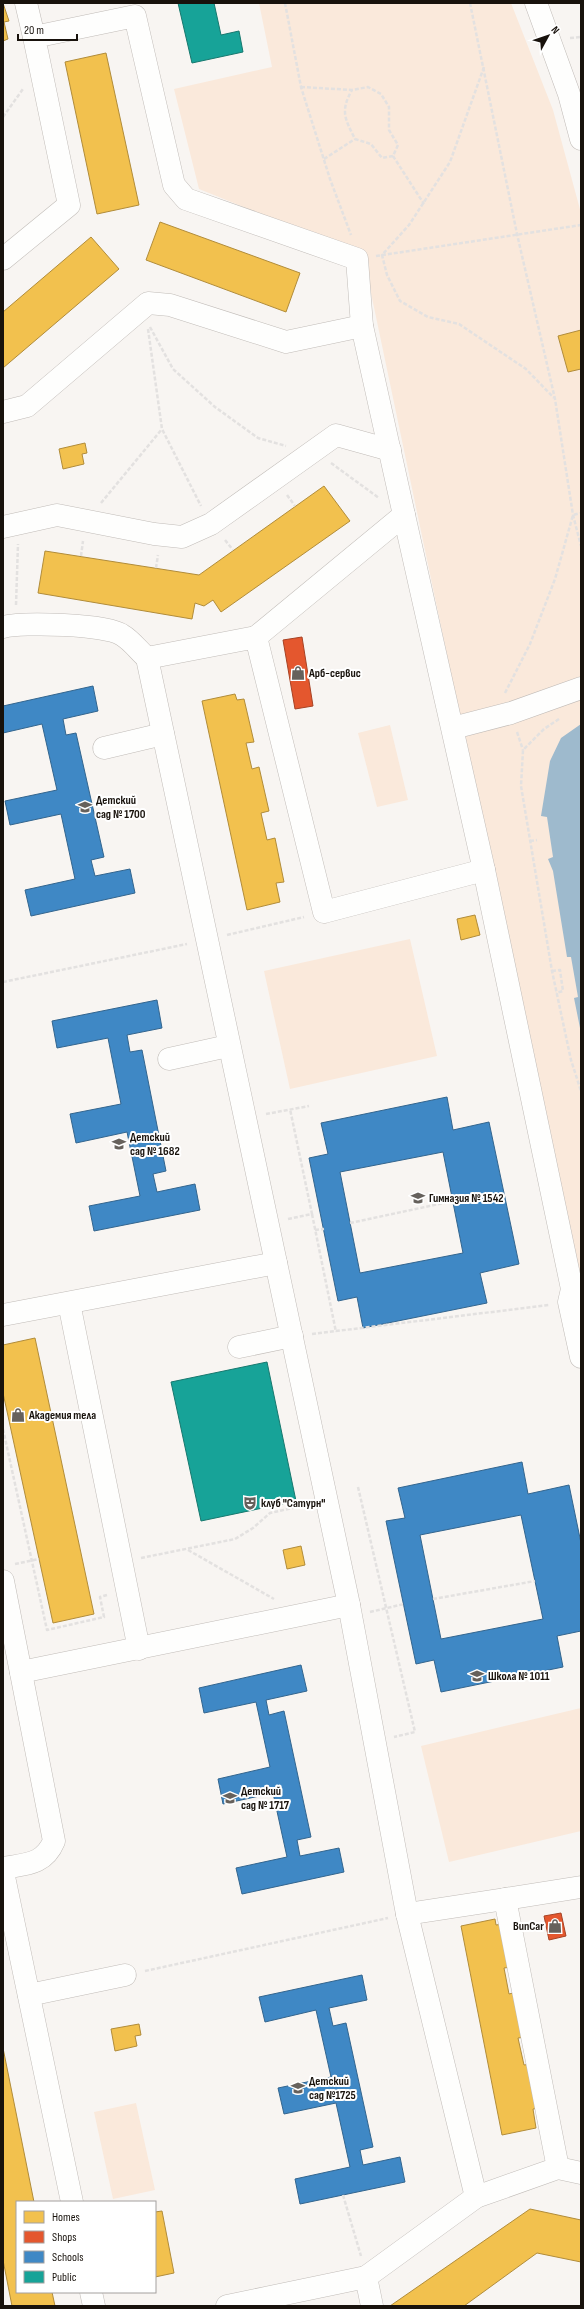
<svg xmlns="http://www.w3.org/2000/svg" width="584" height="2309" font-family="'Sofia Sans Condensed',sans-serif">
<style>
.green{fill:#fae9db}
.water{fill:#9ebacd}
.homes{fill:#f2c14e;stroke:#b18c3a}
.shops{fill:#e4572e;stroke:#a74224}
.schools{fill:#3f88c5;stroke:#33658e;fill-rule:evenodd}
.public{fill:#17a398;stroke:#17786e}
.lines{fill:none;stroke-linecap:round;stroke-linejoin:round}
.minor-casing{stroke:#c1bcb8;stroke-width:23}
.path{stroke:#e3e1e0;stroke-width:2.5;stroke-dasharray:4 2;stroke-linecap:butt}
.minor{stroke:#fefefd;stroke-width:22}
.labels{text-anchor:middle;stroke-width:4;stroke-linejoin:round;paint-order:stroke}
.poi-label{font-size:12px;font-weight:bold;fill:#18120c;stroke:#fff;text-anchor:start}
</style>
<rect width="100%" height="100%" fill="#f8f5f2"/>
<g class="green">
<path d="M 259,3 L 511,3 L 553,110 L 581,213 L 581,1293 L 363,255 L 199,189 L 174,89 L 272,67 Z"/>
<path d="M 390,725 L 408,800 L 377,807 L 358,733 Z"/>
<path d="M 410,939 L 437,1056 L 290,1089 L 264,971 Z"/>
<path d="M 581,1708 L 581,1831 L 449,1862 L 421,1746 Z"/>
<path d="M 136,2103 L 155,2190 L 113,2199 L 94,2112 Z"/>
</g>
<path class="water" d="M 581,724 L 581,1033 L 574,998 L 578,997 L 571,957 L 567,957 L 553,871 L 548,859 L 553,857 L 547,817 L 541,816 L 550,761 L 561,738 Z"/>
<g class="homes">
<path d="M 3,3 L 9,21 L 4,22 L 8,39 L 3,41 Z"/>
<path d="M 106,53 L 139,205 L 97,214 L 65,62 Z"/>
<path d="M 160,222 L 300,273 L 286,312 L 146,260 Z"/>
<path d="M 91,237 L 119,269 L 3,368 L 3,312 Z"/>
<path d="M 581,330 L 581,369 L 568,372 L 558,336 Z"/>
<path d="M 85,443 L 87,453 L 82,454 L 84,464 L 63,469 L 59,449 Z"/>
<path d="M 324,486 L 350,521 L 221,612 L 213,600 L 204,606 L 195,603 L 192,619 L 38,593 L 45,551 L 199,575 Z"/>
<path d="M 235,694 L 237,700 L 244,699 L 254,742 L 246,743 L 252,769 L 259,767 L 269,811 L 261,813 L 267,840 L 275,838 L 284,882 L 276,883 L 280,902 L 247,910 L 202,701 Z"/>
<path d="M 475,915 L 480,935 L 461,940 L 457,919 Z"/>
<path d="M 35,1338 L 94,1614 L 53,1623 L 3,1393 L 3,1345 Z"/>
<path d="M 301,1546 L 305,1565 L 287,1569 L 283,1550 Z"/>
<path d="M 495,1919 L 496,1925 L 503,1924 L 512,1967 L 504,1968 L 509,1994 L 517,1992 L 526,2037 L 518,2038 L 524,2065 L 531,2064 L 540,2108 L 533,2109 L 536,2128 L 502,2135 L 461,1926 Z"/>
<path d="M 139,2024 L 141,2035 L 135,2036 L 137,2046 L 115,2051 L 111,2029 Z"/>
<path d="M 3,2048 L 34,2202 L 17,2202 L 17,2292 L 52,2292 L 55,2306 L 12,2306 L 3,2260 Z"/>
<path d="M 530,2209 L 581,2220 L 581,2262 L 537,2253 L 464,2306 L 390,2306 Z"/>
<path d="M 162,2211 L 174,2273 L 155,2277 L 155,2212 Z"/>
</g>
<g class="shops">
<path d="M 302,637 L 313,706 L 295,709 L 283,640 Z"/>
<path d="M 561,1913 L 566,1936 L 549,1940 L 544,1916 Z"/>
</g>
<g class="schools">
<path d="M 93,686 L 98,711 L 63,719 L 66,735 L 76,733 L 104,857 L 91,860 L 95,876 L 130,869 L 135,893 L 31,916 L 25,890 L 75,879 L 61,814 L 10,825 L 5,801 L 57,790 L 42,724 L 3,733 L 3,706 Z"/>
<path d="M 157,1000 L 162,1028 L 127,1035 L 130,1052 L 142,1050 L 166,1171 L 153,1174 L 157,1192 L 195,1184 L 200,1210 L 94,1231 L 89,1206 L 140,1196 L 127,1132 L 76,1143 L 70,1114 L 121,1104 L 108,1038 L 57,1048 L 52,1021 Z"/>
<path d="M 447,1097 L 453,1130 L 489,1122 L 519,1264 L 480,1273 L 487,1303 L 363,1328 L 357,1297 L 338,1301 L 309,1158 L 328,1154 L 321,1123 ZM 443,1152 L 463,1253 L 360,1273 L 340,1172 Z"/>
<path d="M 522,1462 L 528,1494 L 569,1485 L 581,1543 L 581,1631 L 557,1636 L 563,1667 L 441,1692 L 434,1660 L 416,1664 L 386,1521 L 405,1518 L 398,1488 ZM 521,1515 L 543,1619 L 441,1639 L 420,1535 Z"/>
<path d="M 301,1665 L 307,1691 L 266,1700 L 269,1715 L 284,1711 L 311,1837 L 297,1840 L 300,1856 L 339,1848 L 344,1872 L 242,1894 L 236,1868 L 287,1857 L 273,1793 L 223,1804 L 218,1779 L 270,1767 L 256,1702 L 204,1713 L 199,1688 Z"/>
<path d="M 362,1975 L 367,2000 L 329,2008 L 333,2026 L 346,2023 L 373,2147 L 360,2150 L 363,2165 L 400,2157 L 405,2182 L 300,2204 L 295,2179 L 350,2167 L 336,2103 L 284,2114 L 278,2088 L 331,2077 L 316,2010 L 265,2022 L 259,1997 Z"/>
</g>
<g class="public">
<path d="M 178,3 L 214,3 L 221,35 L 239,31 L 243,52 L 192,63 Z"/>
<path d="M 267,1362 L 296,1501 L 201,1521 L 171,1382 Z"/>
</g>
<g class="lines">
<defs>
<g id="minor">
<path d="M 26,3 L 34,37"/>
<path d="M 536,3 L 569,94 L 581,139"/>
<path d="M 3,259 L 69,205 L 34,37 L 135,16 L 174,185 L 186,199 L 357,259 L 362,326 L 404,515"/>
<path d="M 3,412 L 27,406 L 148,303 L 170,305 L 286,342 L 362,326"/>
<path d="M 3,527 L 57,515 L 154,534 L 182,537 L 211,524 L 336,435 L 390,450"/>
<path d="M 3,627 C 23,622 106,624 122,635 C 131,640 139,651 147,658 L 349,1605 L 407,1914 L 476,2197"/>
<path d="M 256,637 L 404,515 L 484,870"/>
<path d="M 147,658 L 256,637 L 324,912 L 484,870 L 572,1289 L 569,1302 L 581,1357"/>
<path d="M 453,728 L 511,713 L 581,688"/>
<path d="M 104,748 L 163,734"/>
<path d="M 169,1059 L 228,1046"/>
<path d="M 69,1303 L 139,1649"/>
<path d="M 3,1315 L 276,1263"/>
<path d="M 239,1347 L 292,1336"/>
<path d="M 3,1581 L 54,1841 C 44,1865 26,1864 3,1868"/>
<path d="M 21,1672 L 349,1605"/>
<path d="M 3,1872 L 72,2202"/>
<path d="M 505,1899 L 581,1887"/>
<path d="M 407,1914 L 505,1899 L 558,2168"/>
<path d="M 29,1995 L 125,1975"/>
<path d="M 366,2277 L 476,2197 L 558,2168 L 581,2173"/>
<path d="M 91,2292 L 94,2306"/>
<path d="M 227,2306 L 366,2277 L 372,2306"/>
</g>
</defs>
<use href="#minor" class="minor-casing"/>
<g class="path">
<path d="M 285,3 L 301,87 L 330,179 L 351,235"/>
<path d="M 470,3 L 517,234 L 555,399 L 573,515 L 581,546"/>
<path d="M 570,38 L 581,37"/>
<path d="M 484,67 L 450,162 L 409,225 L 382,255 L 387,275 L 400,301 L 428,317 L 459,324 L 526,369 L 554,398"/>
<path d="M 301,87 L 352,90 L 368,87 L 381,94 L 389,107 L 389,130 L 398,145 L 393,156 L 382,158 L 371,144 L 355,139 C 345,119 340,111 352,90"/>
<path d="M 3,117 L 23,89"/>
<path d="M 393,156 L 424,204"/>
<path d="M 324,159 L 355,139"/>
<path d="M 376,256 L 581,225"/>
<path d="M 150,327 L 173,369 L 215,407 L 258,438 L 286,446"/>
<path d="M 148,329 L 162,429 L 201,506"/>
<path d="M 331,463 L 379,498"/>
<path d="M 287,495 L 295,506"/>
<path d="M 101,503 L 162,429"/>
<path d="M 225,540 L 233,550"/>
<path d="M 81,556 L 83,541"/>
<path d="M 156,568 L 158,555"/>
<path d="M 16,605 L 18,544"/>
<path d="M 505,693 L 530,644 L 555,579 L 573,515 L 581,513"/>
<path d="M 559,719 L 544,729 L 523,750 L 521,786 L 552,971 L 571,1060 L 581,1091"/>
<path d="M 517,732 L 523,750"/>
<path d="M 530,841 L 537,840"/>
<path d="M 227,935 L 304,917"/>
<path d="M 552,971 L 560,970 L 563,991 L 556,993"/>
<path d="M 3,982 L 187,944"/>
<path d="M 266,1114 L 309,1106"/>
<path d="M 312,1214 L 336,1332"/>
<path d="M 288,1219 L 312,1214 L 290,1109"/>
<path d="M 350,1223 L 453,1201"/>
<path d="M 315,1230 L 324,1229"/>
<path d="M 312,1334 L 549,1305"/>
<path d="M 3,1429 L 47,1630 L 104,1617 L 100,1597 L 107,1595"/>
<path d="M 358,1487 L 415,1732 L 394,1737"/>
<path d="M 188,1550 L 274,1599"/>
<path d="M 141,1558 L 235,1539 L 253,1528 L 270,1513 L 306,1505"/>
<path d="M 15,1564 L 39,1559"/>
<path d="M 433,1599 L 535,1581"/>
<path d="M 370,1612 L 404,1604"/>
<path d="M 145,1971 L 388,1918"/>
<path d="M 343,2195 L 361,2256"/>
</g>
<use href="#minor" class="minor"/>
</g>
<defs>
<symbol id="shop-bare" viewBox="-9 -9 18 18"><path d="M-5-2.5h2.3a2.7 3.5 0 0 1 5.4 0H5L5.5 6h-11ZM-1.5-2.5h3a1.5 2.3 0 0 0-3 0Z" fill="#66615c" stroke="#fff" stroke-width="2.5" paint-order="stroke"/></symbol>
<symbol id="school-bare" viewBox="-9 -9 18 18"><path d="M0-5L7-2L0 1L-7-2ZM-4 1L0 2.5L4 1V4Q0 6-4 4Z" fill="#66615c" stroke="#fff" stroke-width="2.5" paint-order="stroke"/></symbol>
<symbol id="theatre-bare" viewBox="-9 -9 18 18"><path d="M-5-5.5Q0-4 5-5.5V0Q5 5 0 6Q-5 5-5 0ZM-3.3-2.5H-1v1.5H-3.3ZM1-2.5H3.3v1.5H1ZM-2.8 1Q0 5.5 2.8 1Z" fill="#66615c" stroke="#fff" stroke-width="2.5" paint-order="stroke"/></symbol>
</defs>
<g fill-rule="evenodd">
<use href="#shop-bare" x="288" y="663" width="20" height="20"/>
<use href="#school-bare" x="75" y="797" width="20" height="20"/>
<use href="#school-bare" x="109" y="1134" width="20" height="20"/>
<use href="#school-bare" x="408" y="1188" width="20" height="20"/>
<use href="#shop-bare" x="8" y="1405" width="20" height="20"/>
<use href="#theatre-bare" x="240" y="1493" width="20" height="20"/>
<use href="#school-bare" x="467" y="1666" width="20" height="20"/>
<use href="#school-bare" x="220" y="1788" width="20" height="20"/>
<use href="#shop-bare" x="545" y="1916" width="20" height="20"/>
<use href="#school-bare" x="288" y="2078" width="20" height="20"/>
</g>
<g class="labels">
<g class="poi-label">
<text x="309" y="677">Арб-сервис</text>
<text x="96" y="804">Детский<tspan x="96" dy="14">сад № 1700</tspan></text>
<text x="130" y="1141">Детский<tspan x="130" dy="14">сад № 1682</tspan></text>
<text x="429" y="1202">Гимназия № 1542</text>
<text x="29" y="1419">Академия тела</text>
<text x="261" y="1507">клуб "Сатурн"</text>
<text x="488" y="1680">Школа № 1011</text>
<text x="241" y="1795">Детский<tspan x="241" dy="14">сад № 1717</tspan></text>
<text x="544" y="1930" text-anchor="end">BunCar</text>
<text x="309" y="2085">Детский<tspan x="309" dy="14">сад №1725</tspan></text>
</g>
</g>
<rect width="584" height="2309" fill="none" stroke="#18120c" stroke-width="8"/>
<rect x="16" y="2201" width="140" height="92" fill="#ffffff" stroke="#a3a09e"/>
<rect x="24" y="2211" width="20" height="12" fill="#f2c14e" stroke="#a3a09e"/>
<text x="52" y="2221" font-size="12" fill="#18120c">Homes</text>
<rect x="24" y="2231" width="20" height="12" fill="#e4572e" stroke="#a3a09e"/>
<text x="52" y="2241" font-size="12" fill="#18120c">Shops</text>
<rect x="24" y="2251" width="20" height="12" fill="#3f88c5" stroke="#a3a09e"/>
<text x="52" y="2261" font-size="12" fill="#18120c">Schools</text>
<rect x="24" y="2271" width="20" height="12" fill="#17a398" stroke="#a3a09e"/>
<text x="52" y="2281" font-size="12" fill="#18120c">Public</text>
<g transform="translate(548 36) rotate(50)" stroke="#ffffff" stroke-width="3" paint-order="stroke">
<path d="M0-3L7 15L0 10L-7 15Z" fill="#18120c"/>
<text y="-6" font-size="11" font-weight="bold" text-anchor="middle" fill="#18120c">N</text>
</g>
<path d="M18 34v6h59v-6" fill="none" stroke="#18120c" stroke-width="2"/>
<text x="24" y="34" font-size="12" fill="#18120c" stroke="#ffffff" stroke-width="3" paint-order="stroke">20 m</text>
</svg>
